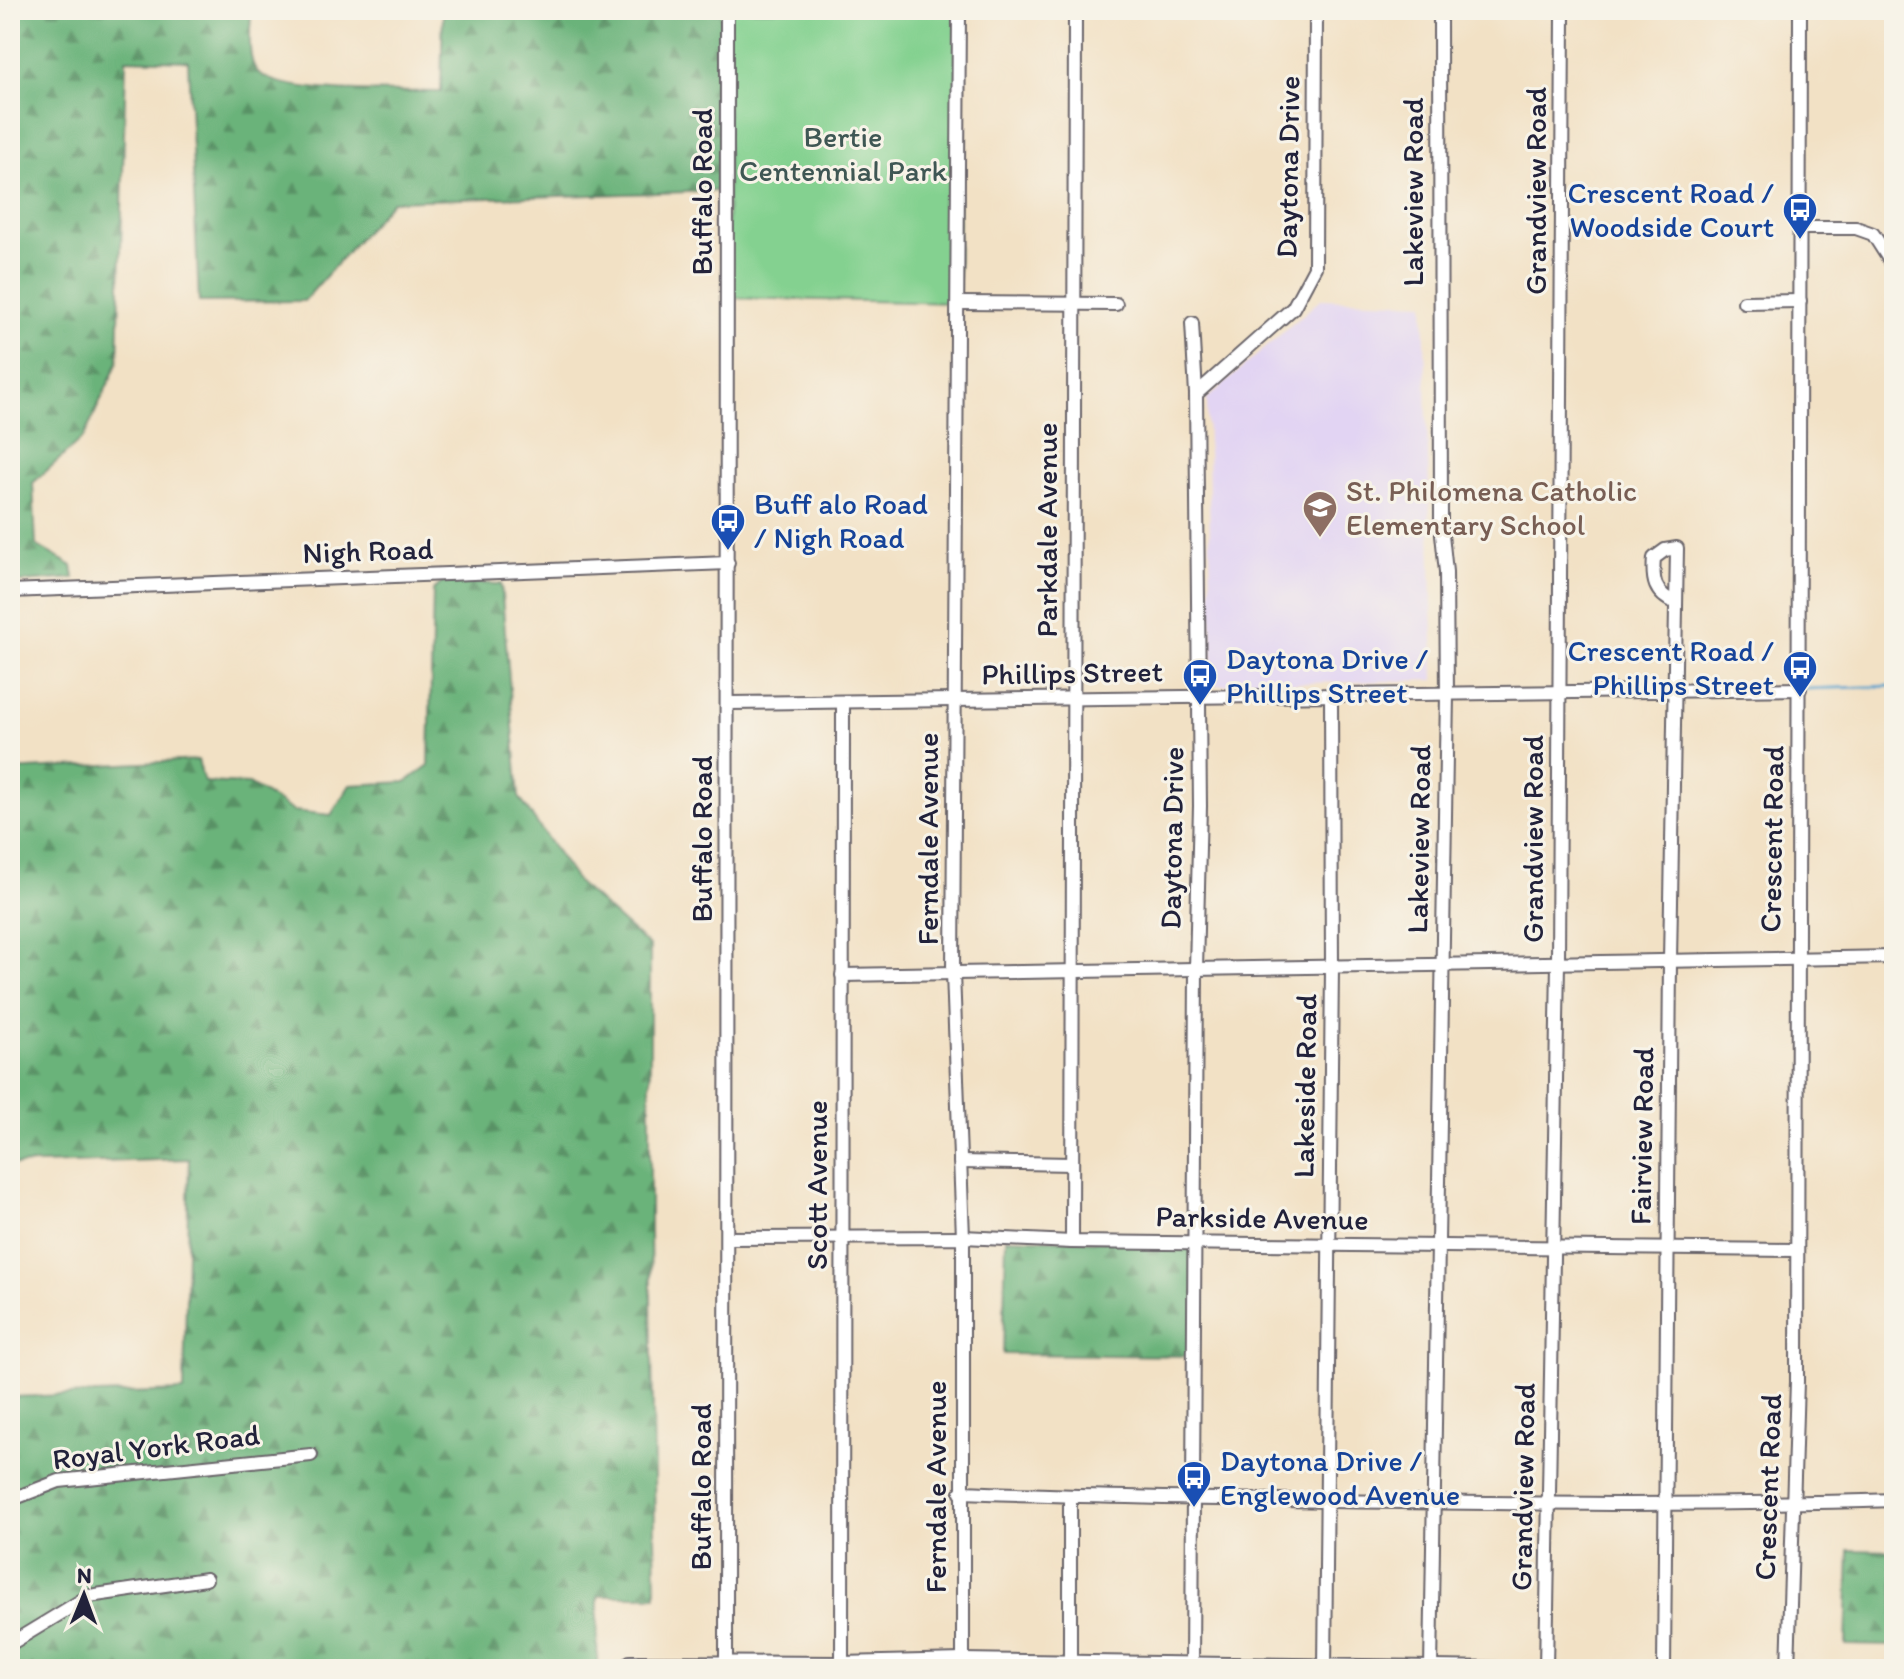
<svg xmlns="http://www.w3.org/2000/svg" width="1904" height="1679" font-family="Itim,sans-serif">
<style>
.built{fill:#e2d4f3}
.forest{fill:url(#forest-firs);stroke:#466a5a;stroke-width:2}
.park{fill:#84d190;stroke:#537a66;stroke-width:2}
.lines{fill:none;stroke-linecap:round;stroke-linejoin:round}
.stream{stroke:#54a2cd;stroke-width:3}
.minor-casing{stroke:#6b656b;stroke-width:16}
.minor{stroke:#fff;stroke-width:12}
.labels{text-anchor:middle;stroke-width:6;stroke-linejoin:round;paint-order:stroke}
.park-label{font-size:30px;fill:#3f5754;stroke:#f7f3e8}
.street-label{font-size:30px;fill:#22223b;stroke:#f7f3e8}
.transit-label{font-size:30px;fill:#164399;stroke:#f7f3e8;text-anchor:start}
.education-label{font-size:30px;fill:#785e54;stroke:#f7f3e8;text-anchor:start}
</style>
<defs>
<pattern id="forest-firs" width="22" height="20" patternUnits="userSpaceOnUse" patternTransform="scale(2)"><rect width="22" height="20" fill="#6bb37a"/><path d="M5 1l3.5 6h-7zM16 11l3.5 6h-7z" fill="#589165"/></pattern>
</defs>
<rect width="100%" height="100%" fill="#f7f3e8"/>
<filter id="ink" filterUnits="userSpaceOnUse"><feTurbulence type="fractalNoise" baseFrequency=".0125" numOctaves="2"/><feDisplacementMap in="SourceGraphic" scale="16" xChannelSelector="R" yChannelSelector="G"/><feConvolveMatrix kernelMatrix="1 2 1 2 8 2 1 2 1" color-interpolation-filters="sRGB"/></filter>
<filter id="wash" filterUnits="userSpaceOnUse"><feTurbulence type="fractalNoise" baseFrequency=".006" numOctaves="4" result="noise"/><feDisplacementMap in="SourceGraphic" scale="32" xChannelSelector="R" yChannelSelector="G"/><feGaussianBlur stdDeviation="1.8" result="paint"/><feColorMatrix in="noise" values="0 0 0 0 0 0 0 0 0 0 0 0 0 0 0 0 0 1.4 0 .05"/><feComposite in="paint" operator="in"/></filter>
<g filter="url(#wash)">
<rect width="100%" height="100%" fill="#f2e1c5"/>
<path class="built" d="M 1321,299 L 1424,303 L 1434,680 L 1213,685 L 1207,399 Z"/>
<g class="forest">
<path d="M 10,10 L 251,10 C 251,27 246,58 257,71 C 277,96 406,91 441,92 L 443,10 L 577,10 L 597,21 L 629,21 L 647,10 L 721,10 L 721,191 L 392,201 L 304,301 L 199,302 L 188,61 L 126,59 L 118,362 L 84,437 L 33,483 L 36,545 L 72,566 L 74,578 L 10,583 Z"/>
<path d="M 443,582 L 501,584 L 519,797 L 578,883 L 650,947 L 650,1233 L 656,1596 L 598,1596 L 597,1669 L 10,1669 L 10,1397 L 184,1391 L 189,1159 L 10,1165 L 10,770 L 198,760 L 204,782 L 249,784 L 293,811 L 331,815 L 350,785 L 406,782 L 429,765 L 433,590 Z"/>
<path d="M 1006,1238 L 1196,1244 L 1196,1356 L 1003,1354 Z"/>
<path d="M 1849,1550 L 1894,1551 L 1894,1646 L 1846,1645 Z"/>
</g>
<path class="park" d="M 728,10 L 959,10 L 958,303 L 727,298 Z"/>
<g class="lines">
<path class="stream" d="M 1803,689 L 1894,686"/>
</g>
</g>
<g filter="url(#ink)">
<g class="lines">
<defs>
<g id="minor">
<path d="M 959,10 L 953,973 L 963,1237 L 963,1669"/>
<path d="M 1800,228 L 1856,228 L 1873,234 L 1894,267"/>
<path d="M 1744,302 L 1800,301"/>
<path d="M 959,303 L 1116,304"/>
<path d="M 1192,323 L 1196,394 L 1200,806 L 1196,969 L 1192,1669"/>
<path d="M 1196,394 L 1293,308 L 1315,267 L 1316,10"/>
<path d="M 10,591 L 728,563"/>
<path d="M 729,703 L 1800,689"/>
<path d="M 842,975 L 1894,957"/>
<path d="M 960,1162 L 1072,1164"/>
<path d="M 727,1238 L 963,1237 L 1072,1242 L 1796,1250"/>
<path d="M 1072,1242 L 1075,10"/>
<path d="M 961,1492 C 1084,1497 1207,1499 1331,1501 C 1518,1504 1706,1506 1894,1500"/>
<path d="M 10,1500 L 59,1481 L 311,1455"/>
<path d="M 10,1644 L 89,1596 L 206,1579"/>
<path d="M 630,1662 L 842,1663 L 963,1660 L 1562,1669"/>
<path d="M 726,1669 L 727,10"/>
<path d="M 842,1669 L 843,702"/>
<path d="M 1070,1669 L 1070,1497"/>
<path d="M 1325,1669 L 1332,967 L 1331,696"/>
<path d="M 1431,1669 L 1447,694 L 1446,572 L 1441,525 L 1440,10"/>
<path d="M 1546,1669 L 1558,963 L 1563,10"/>
<path d="M 1664,1669 L 1670,961 L 1677,548 L 1665,550 L 1654,558 C 1652,580 1654,594 1676,603"/>
<path d="M 1788,1669 L 1797,1381 L 1800,10"/>
</g>
</defs>
<use href="#minor" class="minor-casing"/>
<use href="#minor" class="minor"/>
</g>
</g>
<defs>
<symbol id="bus-pin" viewBox="-11 -11 22 30"><path d="M0 17L-7.5 6A9.5 9.5 0 1 1 7.5 6Z" fill="#1a4fb4" stroke="#f7f3e8"/><path d="M-5-6H5V4H4V6H2V4H-2V6H-4V4H-5ZM-3.5-4V0h7V-4ZM-3.5 1.2v1.5H-2V1.2ZM2 1.2v1.5H3.5V1.2Z" fill="#fff"/></symbol>
<symbol id="school-pin" viewBox="-11 -11 22 30"><path d="M0 17L-7.5 6A9.5 9.5 0 1 1 7.5 6Z" fill="#8d6e63" stroke="#f7f3e8"/><path d="M0-5L7-2L0 1L-7-2ZM-4 1L0 2.5L4 1V4Q0 6-4 4Z" fill="#fff"/></symbol>
</defs>
<g fill-rule="evenodd">
<use href="#bus-pin" x="1780" y="190" width="40" height="54"/>
<use href="#school-pin" x="1300" y="488" width="40" height="54"/>
<use href="#bus-pin" x="708" y="501" width="40" height="54"/>
<use href="#bus-pin" x="1780" y="648" width="40" height="54"/>
<use href="#bus-pin" x="1180" y="656" width="40" height="54"/>
<use href="#bus-pin" x="1174" y="1458" width="40" height="54"/>
</g>
<g class="labels">
<g class="park-label">
<text x="843" y="147">Bertie<tspan x="843" dy="34">Centennial Park</tspan></text>
</g>
<g class="street-label">
<text transform="translate(1288 167) rotate(-89)" y="10">Daytona Drive</text>
<text transform="translate(1536 191) rotate(-90)" y="10">Grandview Road</text>
<text transform="translate(702 192) rotate(-90)" y="10">Buffalo Road</text>
<text transform="translate(1413 192) rotate(-90)" y="10">Lakeview Road</text>
<text transform="translate(1047 530) rotate(-90)" y="10">Parkdale Avenue</text>
<text transform="translate(368 551) rotate(-2)" y="10">Nigh Road</text>
<text transform="translate(1072 673) rotate(-1)" y="10">Phillips Street</text>
<text transform="translate(1172 838) rotate(-89)" y="10">Daytona Drive</text>
<text transform="translate(702 839) rotate(-90)" y="10">Buffalo Road</text>
<text transform="translate(928 839) rotate(-90)" y="10">Ferndale Avenue</text>
<text transform="translate(1419 839) rotate(-89)" y="10">Lakeview Road</text>
<text transform="translate(1533 839) rotate(-90)" y="10">Grandview Road</text>
<text transform="translate(1772 839) rotate(-89)" y="10">Crescent Road</text>
<text transform="translate(1305 1086) rotate(-89)" y="10">Lakeside Road</text>
<text transform="translate(1642 1136) rotate(-89)" y="10">Fairview Road</text>
<text transform="translate(817 1185) rotate(-90)" y="10">Scott Avenue</text>
<text transform="translate(1262 1218) rotate(1)" y="10">Parkside Avenue</text>
<text transform="translate(156 1447) rotate(-7)" y="10">Royal York Road</text>
<text transform="translate(701 1487) rotate(-90)" y="10">Buffalo Road</text>
<text transform="translate(936 1487) rotate(-90)" y="10">Ferndale Avenue</text>
<text transform="translate(1523 1487) rotate(-89)" y="10">Grandview Road</text>
<text transform="translate(1768 1487) rotate(-88)" y="10">Crescent Road</text>
</g>
<g class="transit-label">
<text x="1774" y="203" text-anchor="end">Crescent Road /<tspan x="1774" dy="34">Woodside Court</tspan></text>
<text x="754" y="514">Buff alo Road<tspan x="754" dy="34">/ Nigh Road</tspan></text>
<text x="1774" y="661" text-anchor="end">Crescent Road /<tspan x="1774" dy="34">Phillips Street</tspan></text>
<text x="1226" y="669">Daytona Drive /<tspan x="1226" dy="34">Phillips Street</tspan></text>
<text x="1220" y="1471">Daytona Drive /<tspan x="1220" dy="34">Englewood Avenue</tspan></text>
</g>
<g class="education-label">
<text x="1346" y="501">St. Philomena Catholic<tspan x="1346" dy="34">Elementary School</tspan></text>
</g>
</g>
<rect width="1904" height="1679" fill="none" stroke="#f7f3e8" stroke-width="40"/>
<g transform="translate(84 1595) rotate(1)" stroke="#f7f3e8" stroke-width="6" paint-order="stroke">
<path d="M0-6L14 30L0 20L-14 30Z" fill="#22223b"/>
<text y="-12" font-size="22" font-weight="bold" text-anchor="middle" fill="#22223b">N</text>
</g>
</svg>
